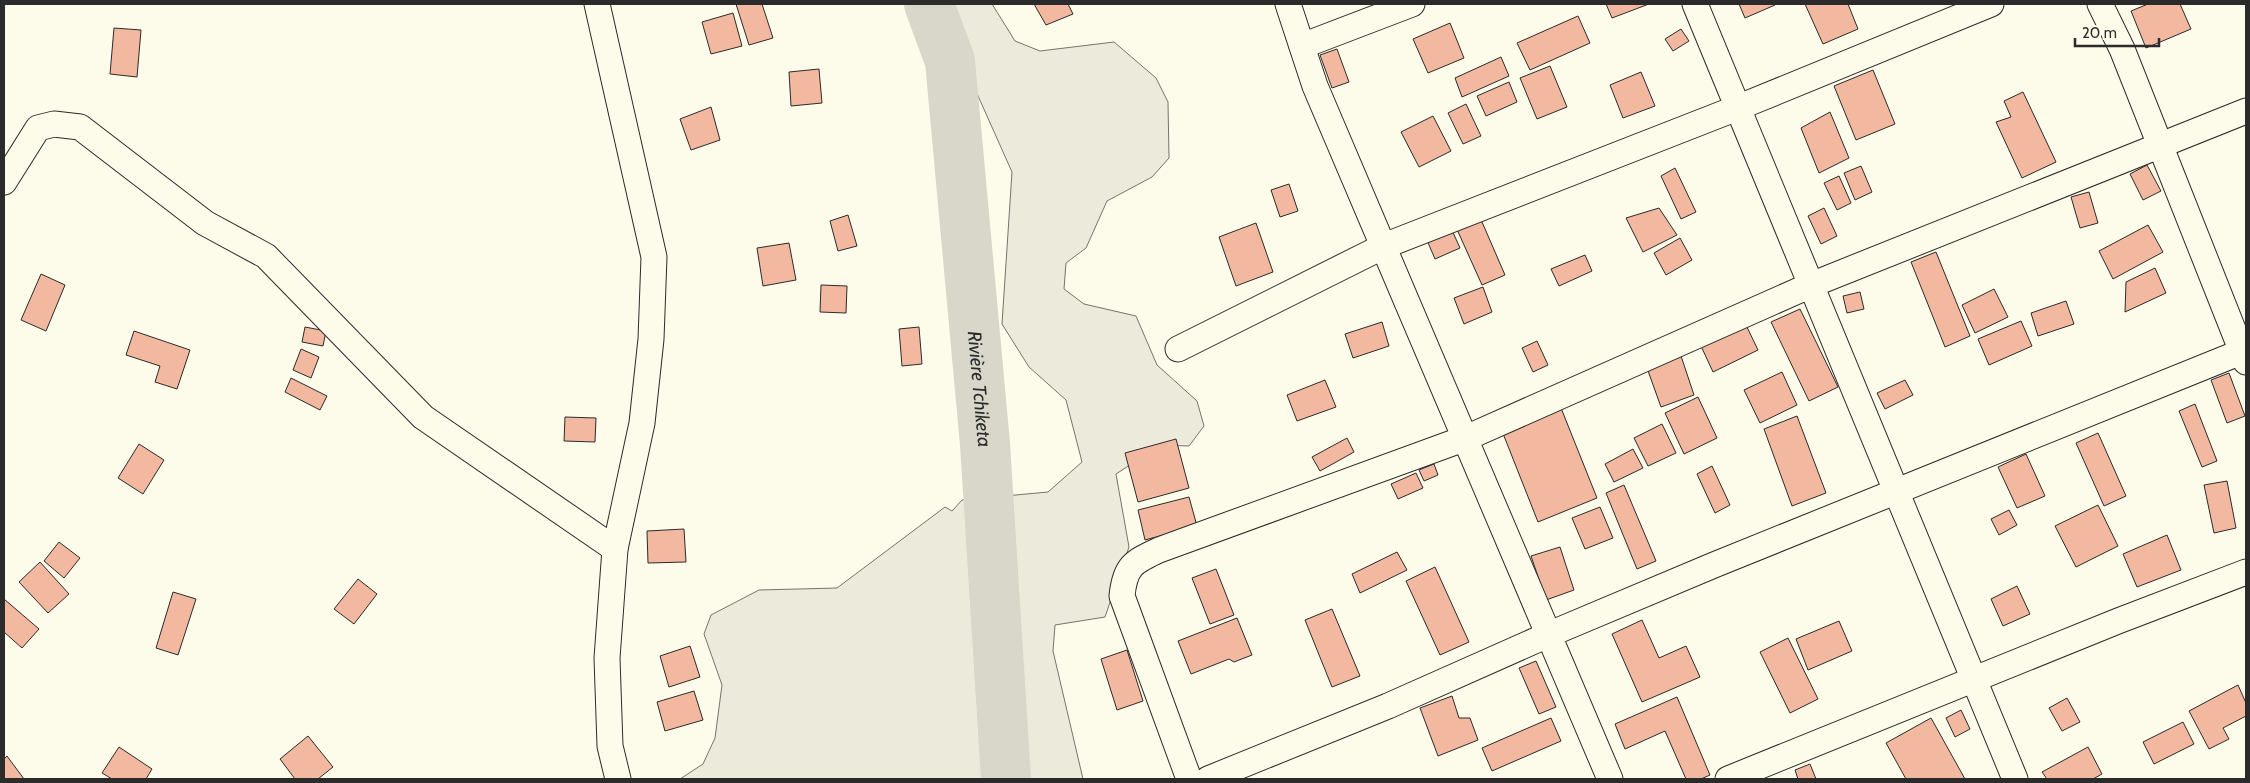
<svg xmlns="http://www.w3.org/2000/svg" width="2250" height="783" font-family="Cabin,sans-serif">
<style>
.green{fill:#ecebdb;stroke:#74746e}
.lines{fill:none;stroke-linecap:round;stroke-linejoin:round}
.river{stroke:#d8d7c9;stroke-width:50}
.building{fill:#f2b8a0;stroke:#2b2b2b}
.minor-casing{stroke:#2b2b2b;stroke-width:27}
.minor{stroke:#fdfbea;stroke-width:25}
.labels{text-anchor:middle;stroke-width:4;stroke-linejoin:round;paint-order:stroke}
.water-label{font-size:19px;font-style:italic;fill:#2b2b2b;stroke:#fdfbea}
</style>
<rect width="100%" height="100%" fill="#fdfbea"/>
<path class="green" d="M 937,4 L 992,4 L 1015,41 L 1040,51 L 1114,42 L 1156,78 L 1168,102 L 1169,158 L 1152,177 L 1107,201 L 1086,248 L 1066,263 L 1064,289 L 1084,304 L 1136,316 L 1157,365 L 1197,401 L 1204,426 L 1189,446 L 1161,445 L 1116,474 L 1129,547 L 1105,617 L 1055,625 L 1053,651 L 1083,779 L 680,779 L 703,764 L 715,738 L 722,685 L 704,634 L 711,615 L 759,590 L 837,588 L 945,507 L 952,511 L 962,500 L 1048,492 L 1082,462 L 1066,400 L 1029,367 L 1002,324 L 1012,172 Z"/>
<g class="lines">
<path class="river" id="s1" d="M 929,4 L 950,61 L 985,444 L 1006,779"/>
</g>
<g class="building">
<path d="M 736,4 L 762,4 L 773,38 L 749,45 Z"/>
<path d="M 1034,4 L 1068,4 L 1073,14 L 1046,25 Z"/>
<path d="M 1606,4 L 1649,4 L 1612,18 Z"/>
<path d="M 1739,4 L 1775,4 L 1775,5 L 1745,18 Z"/>
<path d="M 1805,4 L 1848,4 L 1858,29 L 1823,44 Z"/>
<path d="M 2148,4 L 2180,4 L 2191,29 L 2146,48 L 2131,11 Z"/>
<path d="M 733,13 L 742,46 L 711,54 L 702,22 Z"/>
<path d="M 1578,16 L 1590,43 L 1530,70 L 1517,43 Z"/>
<path d="M 1450,23 L 1464,58 L 1428,73 L 1413,39 Z"/>
<path d="M 114,28 L 141,30 L 137,77 L 110,74 Z"/>
<path d="M 1681,29 L 1689,41 L 1673,51 L 1665,39 Z"/>
<path d="M 1337,49 L 1349,82 L 1332,88 L 1320,55 Z"/>
<path d="M 1501,57 L 1509,76 L 1462,97 L 1455,78 Z"/>
<path d="M 1550,66 L 1567,107 L 1537,119 L 1520,78 Z"/>
<path d="M 819,69 L 822,103 L 791,106 L 789,72 Z"/>
<path d="M 1873,70 L 1895,124 L 1856,140 L 1834,86 Z"/>
<path d="M 1641,72 L 1655,106 L 1623,118 L 1610,85 Z"/>
<path d="M 1509,82 L 1517,102 L 1486,116 L 1477,96 Z"/>
<path d="M 2023,92 L 2056,162 L 2022,178 L 1996,122 L 2011,117 L 2004,101 Z"/>
<path d="M 1466,104 L 1481,136 L 1463,144 L 1448,113 Z"/>
<path d="M 711,107 L 720,140 L 691,150 L 680,119 Z"/>
<path d="M 1830,112 L 1849,158 L 1819,173 L 1801,128 Z"/>
<path d="M 1433,116 L 1451,151 L 1419,167 L 1401,132 Z"/>
<path d="M 2147,165 L 2161,191 L 2143,200 L 2130,174 Z"/>
<path d="M 1861,166 L 1872,192 L 1855,200 L 1844,173 Z"/>
<path d="M 1675,168 L 1696,212 L 1681,219 L 1661,176 Z"/>
<path d="M 1839,176 L 1851,203 L 1837,210 L 1824,183 Z"/>
<path d="M 1289,184 L 1298,211 L 1280,217 L 1271,190 Z"/>
<path d="M 2089,192 L 2098,223 L 2080,228 L 2071,197 Z"/>
<path d="M 1659,208 L 1677,235 L 1643,252 L 1626,218 Z"/>
<path d="M 1824,208 L 1837,236 L 1821,244 L 1808,216 Z"/>
<path d="M 848,215 L 857,246 L 838,251 L 830,221 Z"/>
<path d="M 1479,215 L 1505,275 L 1482,285 L 1455,225 Z"/>
<path d="M 1256,223 L 1273,272 L 1236,286 L 1219,237 Z"/>
<path d="M 2148,225 L 2163,252 L 2113,279 L 2099,251 Z"/>
<path d="M 1451,228 L 1460,248 L 1435,259 L 1426,238 Z"/>
<path d="M 1680,238 L 1692,260 L 1666,275 L 1654,253 Z"/>
<path d="M 789,243 L 796,280 L 763,286 L 757,248 Z"/>
<path d="M 1936,252 L 1970,336 L 1945,347 L 1911,262 Z"/>
<path d="M 1585,255 L 1592,271 L 1559,286 L 1551,269 Z"/>
<path d="M 2155,268 L 2166,293 L 2125,312 L 2126,282 Z"/>
<path d="M 41,274 L 65,285 L 46,331 L 21,320 Z"/>
<path d="M 821,285 L 847,286 L 846,313 L 820,312 Z"/>
<path d="M 1483,287 L 1492,312 L 1464,324 L 1454,298 Z"/>
<path d="M 1994,289 L 2008,317 L 1975,333 L 1962,305 Z"/>
<path d="M 1860,292 L 1864,309 L 1847,313 L 1843,296 Z"/>
<path d="M 2066,301 L 2074,324 L 2038,336 L 2031,313 Z"/>
<path d="M 1800,309 L 1838,387 L 1809,401 L 1771,322 Z"/>
<path d="M 2021,321 L 2032,346 L 1989,365 L 1978,339 Z"/>
<path d="M 1382,322 L 1389,346 L 1353,358 L 1345,334 Z"/>
<path d="M 1746,325 L 1758,350 L 1713,372 L 1701,346 Z"/>
<path d="M 305,327 L 326,331 L 323,346 L 302,342 Z"/>
<path d="M 919,327 L 922,364 L 902,366 L 899,329 Z"/>
<path d="M 134,331 L 190,350 L 177,389 L 155,382 L 160,366 L 126,355 Z"/>
<path d="M 1537,341 L 1548,365 L 1533,372 L 1522,348 Z"/>
<path d="M 301,349 L 319,357 L 311,378 L 293,370 Z"/>
<path d="M 1681,356 L 1694,395 L 1661,407 L 1647,368 Z"/>
<path d="M 1782,372 L 1797,405 L 1760,423 L 1744,390 Z"/>
<path d="M 2229,373 L 2245,416 L 2227,423 L 2211,380 Z"/>
<path d="M 291,378 L 327,396 L 320,410 L 285,392 Z"/>
<path d="M 1325,380 L 1336,407 L 1297,421 L 1287,395 Z"/>
<path d="M 1905,380 L 1913,395 L 1885,409 L 1877,393 Z"/>
<path d="M 1698,397 L 1717,438 L 1684,454 L 1665,413 Z"/>
<path d="M 2195,404 L 2217,461 L 2202,467 L 2179,411 Z"/>
<path d="M 1561,408 L 1597,498 L 1538,522 L 1502,431 Z"/>
<path d="M 1797,416 L 1826,493 L 1792,506 L 1764,429 Z"/>
<path d="M 565,417 L 596,418 L 595,442 L 564,441 Z"/>
<path d="M 1662,424 L 1676,453 L 1648,466 L 1634,438 Z"/>
<path d="M 2098,433 L 2126,496 L 2104,506 L 2076,443 Z"/>
<path d="M 1347,438 L 1354,452 L 1320,471 L 1312,457 Z"/>
<path d="M 1176,439 L 1189,488 L 1138,502 L 1125,453 Z"/>
<path d="M 139,444 L 164,460 L 143,494 L 118,478 Z"/>
<path d="M 1633,449 L 1643,468 L 1614,482 L 1605,464 Z"/>
<path d="M 2026,454 L 2045,496 L 2017,508 L 1998,467 Z"/>
<path d="M 1434,464 L 1438,475 L 1424,481 L 1419,470 Z"/>
<path d="M 1712,466 L 1730,505 L 1715,513 L 1697,474 Z"/>
<path d="M 1416,473 L 1423,488 L 1398,499 L 1391,484 Z"/>
<path d="M 2227,481 L 2236,528 L 2214,533 L 2204,485 Z"/>
<path d="M 1624,485 L 1656,561 L 1637,569 L 1606,493 Z"/>
<path d="M 1189,497 L 1197,526 L 1145,540 L 1138,510 Z"/>
<path d="M 2098,505 L 2118,546 L 2076,567 L 2055,526 Z"/>
<path d="M 1600,507 L 1613,538 L 1585,549 L 1572,518 Z"/>
<path d="M 2009,510 L 2017,525 L 1999,535 L 1991,519 Z"/>
<path d="M 684,529 L 686,562 L 648,563 L 647,531 Z"/>
<path d="M 2167,535 L 2181,570 L 2137,587 L 2123,554 Z"/>
<path d="M 59,542 L 80,558 L 64,578 L 44,561 Z"/>
<path d="M 1560,547 L 1574,590 L 1546,600 L 1531,556 Z"/>
<path d="M 1397,552 L 1407,570 L 1360,593 L 1352,574 Z"/>
<path d="M 40,562 L 69,594 L 48,613 L 19,582 Z"/>
<path d="M 1435,567 L 1469,642 L 1440,655 L 1406,581 Z"/>
<path d="M 1216,569 L 1234,615 L 1210,624 L 1192,578 Z"/>
<path d="M 358,579 L 377,594 L 354,624 L 334,609 Z"/>
<path d="M 2017,586 L 2030,614 L 2003,626 L 1991,599 Z"/>
<path d="M 173,592 L 196,599 L 178,655 L 156,648 Z"/>
<path d="M 4,599 L 39,629 L 22,648 L 4,632 Z"/>
<path d="M 1332,609 L 1360,676 L 1332,687 L 1305,620 Z"/>
<path d="M 1237,618 L 1252,655 L 1234,662 L 1229,659 L 1191,674 L 1178,641 Z"/>
<path d="M 1642,620 L 1659,658 L 1686,646 L 1700,677 L 1642,702 L 1612,634 Z"/>
<path d="M 1839,621 L 1852,651 L 1808,670 L 1796,639 Z"/>
<path d="M 1788,638 L 1818,699 L 1790,713 L 1760,652 Z"/>
<path d="M 690,646 L 700,677 L 669,687 L 660,656 Z"/>
<path d="M 1127,650 L 1143,701 L 1117,710 L 1101,659 Z"/>
<path d="M 1536,661 L 1556,707 L 1539,714 L 1519,668 Z"/>
<path d="M 2238,685 L 2246,703 L 2246,716 L 2223,728 L 2229,739 L 2209,749 L 2189,711 Z"/>
<path d="M 694,691 L 703,720 L 665,731 L 657,702 Z"/>
<path d="M 1452,696 L 1459,718 L 1470,718 L 1478,740 L 1438,756 L 1420,708 Z"/>
<path d="M 1677,697 L 1710,775 L 1701,779 L 1686,779 L 1665,731 L 1625,749 L 1615,724 Z"/>
<path d="M 2067,698 L 2080,722 L 2062,731 L 2049,708 Z"/>
<path d="M 1961,710 L 1970,729 L 1955,737 L 1946,718 Z"/>
<path d="M 1551,718 L 1561,741 L 1492,771 L 1482,748 Z"/>
<path d="M 1931,718 L 1965,779 L 1906,779 L 1886,743 Z"/>
<path d="M 2183,722 L 2194,744 L 2154,764 L 2143,742 Z"/>
<path d="M 308,736 L 333,767 L 318,779 L 295,779 L 280,759 Z"/>
<path d="M 119,747 L 152,769 L 146,779 L 112,779 L 102,773 Z"/>
<path d="M 2088,747 L 2102,774 L 2093,779 L 2047,779 L 2042,772 Z"/>
<path d="M 7,756 L 24,779 L 4,779 L 4,759 Z"/>
<path d="M 1810,764 L 1816,779 L 1798,779 L 1795,770 Z"/>
</g>
<g class="lines">
<defs>
<g id="minor">
<path d="M 597,4 L 654,257 L 651,339 L 642,423 L 615,549 L 607,658 L 610,746 L 618,779"/>
<path d="M 1288,4 L 1315,86 L 1610,779"/>
<path d="M 1695,4 L 2015,779"/>
<path d="M 2100,4 L 2122,49 L 2246,362"/>
<path d="M 1302,46 L 1412,4"/>
<path d="M 4,182 L 38,128 L 54,124 L 80,127 L 205,223 L 266,256 L 423,417 L 615,549"/>
<path d="M 1178,349 L 1384,246 L 1737,108 L 1991,4"/>
<path d="M 1189,779 L 1122,596 C 1125,566 1133,562 1159,550 L 1466,438 L 1811,285 L 2246,111"/>
<path d="M 1208,779 L 1388,706 L 1550,634 L 1714,565 L 2246,350"/>
<path d="M 1728,779 L 2118,621 L 2246,572"/>
</g>
</defs>
<use href="#minor" class="minor-casing"/>
<use href="#minor" class="minor"/>
</g>
<g class="labels">
<g class="water-label">
<text dy="7" stroke="none"><textPath href="#s1" startOffset="390">Rivière Tchiketa</textPath></text>
</g>
</g>
<rect width="2250" height="783" fill="none" stroke="#2b2b2b" stroke-width="10"/>
<path d="M2075 38v8h84v-8" fill="none" stroke="#2b2b2b" stroke-width="2.5"/>
<text x="2082" y="38" font-size="15" fill="#2b2b2b" stroke="#fdfbea" stroke-width="4" paint-order="stroke">20 m</text>
</svg>
